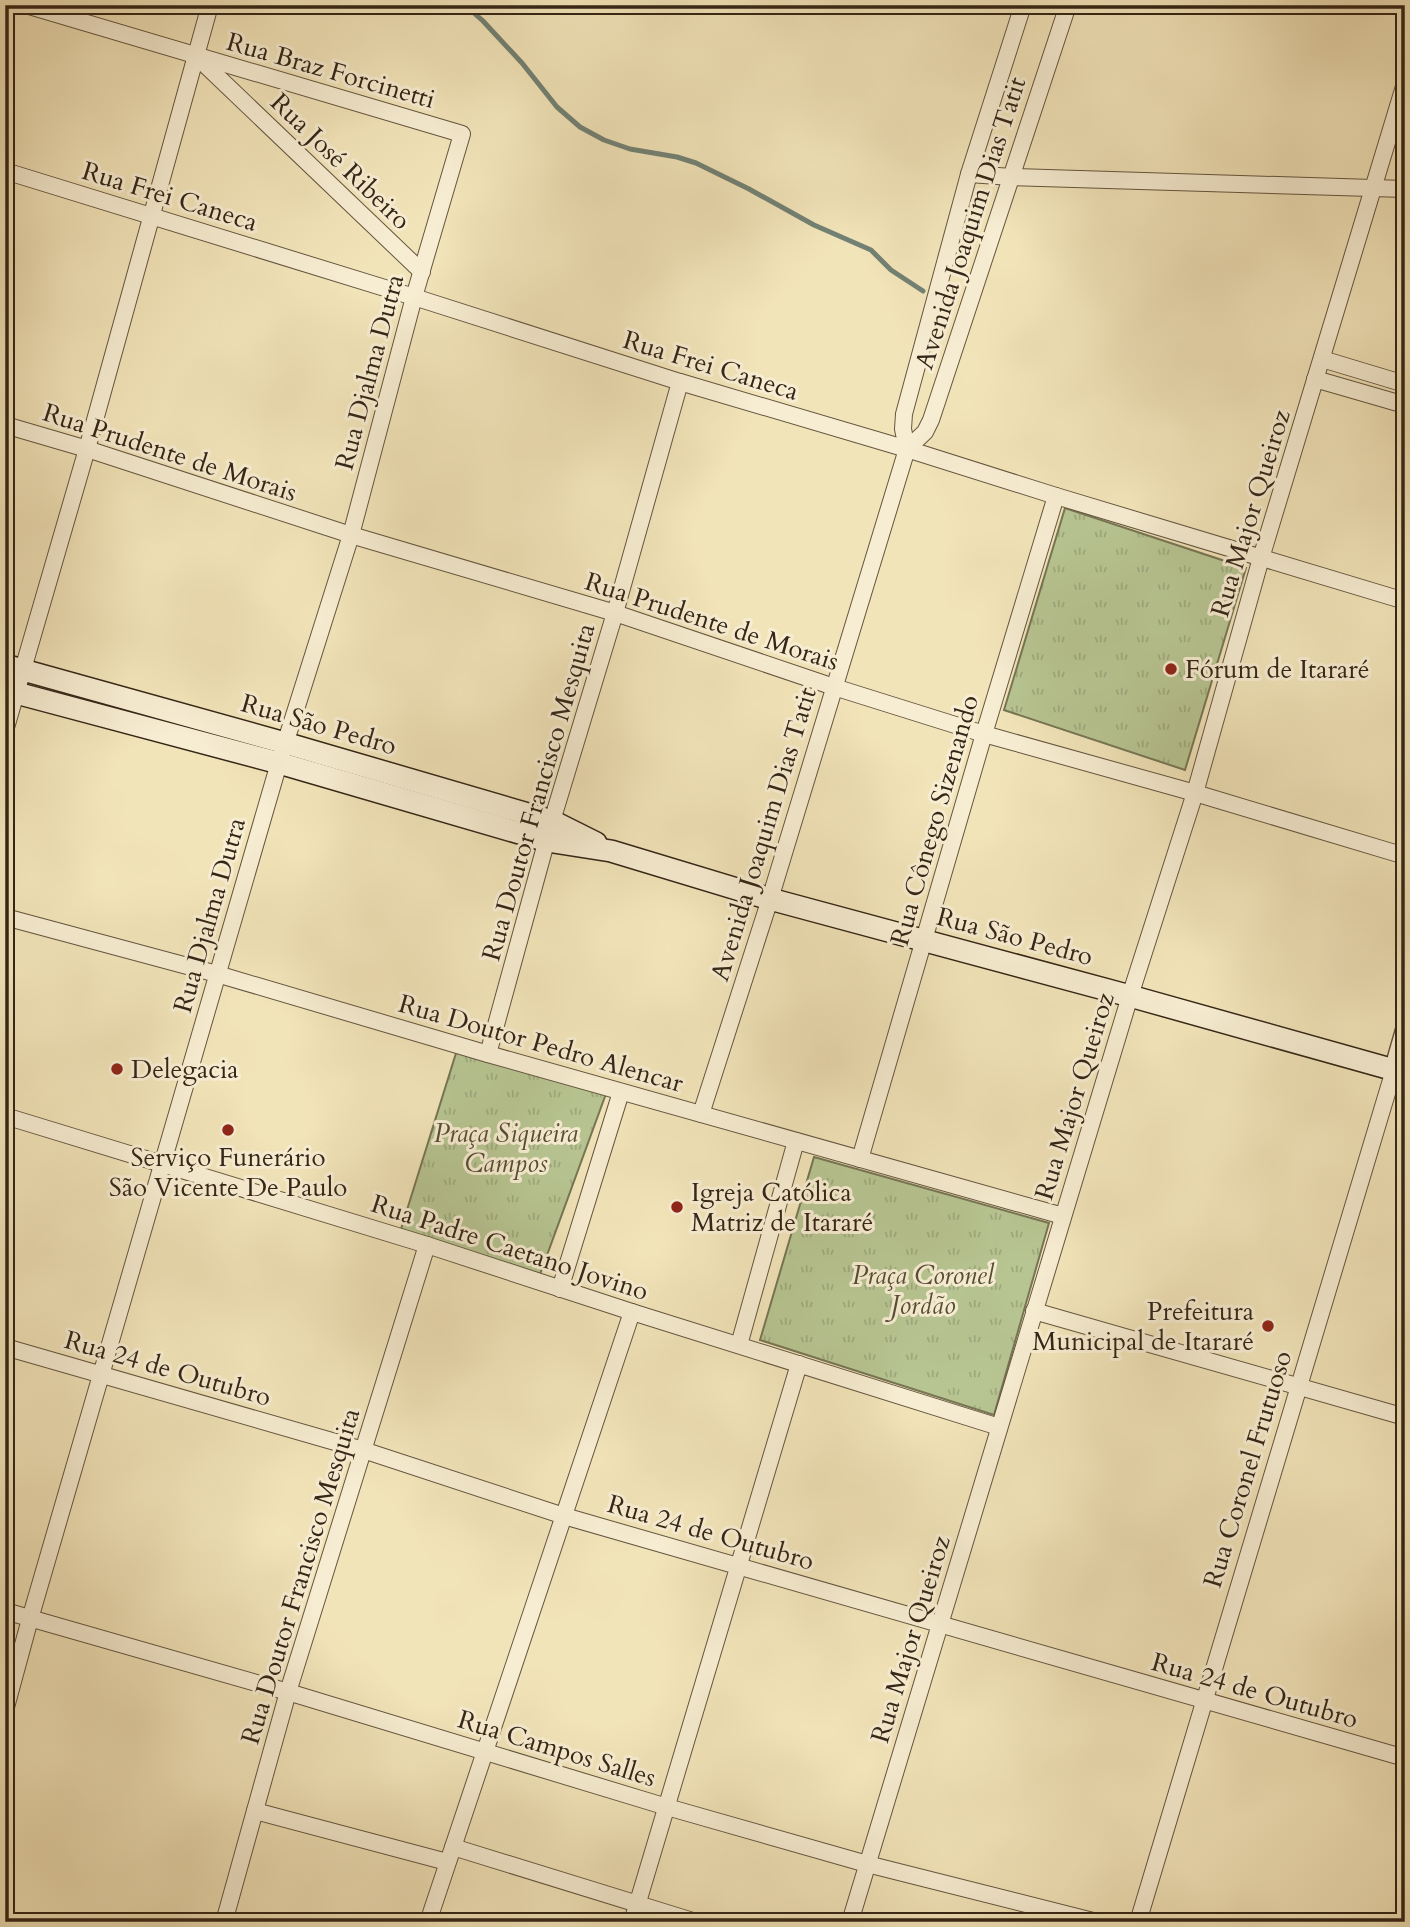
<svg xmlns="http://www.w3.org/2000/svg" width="1410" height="1927" font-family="Cardo,serif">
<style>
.grass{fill:url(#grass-tufts);stroke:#767554;stroke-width:2}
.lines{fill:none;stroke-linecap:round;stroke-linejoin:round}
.stream{stroke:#728174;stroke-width:5}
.minor-casing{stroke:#64553f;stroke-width:18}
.tertiary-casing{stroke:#64553f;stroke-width:22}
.secondary-casing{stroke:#342516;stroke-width:24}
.minor{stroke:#f7edd2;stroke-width:16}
.tertiary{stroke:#f7edd2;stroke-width:19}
.secondary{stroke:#f7edd2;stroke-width:21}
.poi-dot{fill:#8f2418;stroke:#f7edd2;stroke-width:2.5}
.labels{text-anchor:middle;stroke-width:6;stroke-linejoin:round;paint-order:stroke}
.street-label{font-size:26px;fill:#342516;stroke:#f7edd2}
.poi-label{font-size:26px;fill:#342516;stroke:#f7edd2;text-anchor:start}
.park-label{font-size:26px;font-style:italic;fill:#554d35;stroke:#f7edd2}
</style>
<defs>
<pattern id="grass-tufts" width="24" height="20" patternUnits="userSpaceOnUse" patternTransform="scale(1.75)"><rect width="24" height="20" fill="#b7c592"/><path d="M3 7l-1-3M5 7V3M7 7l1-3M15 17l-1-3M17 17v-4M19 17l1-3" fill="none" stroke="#9ea97d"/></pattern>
</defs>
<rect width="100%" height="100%" fill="#f2e4b9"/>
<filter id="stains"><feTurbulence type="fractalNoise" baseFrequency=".00286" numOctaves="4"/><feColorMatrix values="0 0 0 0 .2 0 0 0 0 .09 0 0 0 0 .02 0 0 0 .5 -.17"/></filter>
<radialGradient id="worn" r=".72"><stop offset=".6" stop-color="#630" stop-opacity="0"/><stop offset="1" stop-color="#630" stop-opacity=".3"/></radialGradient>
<g class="grass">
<path d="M 1065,508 L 1246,568 L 1185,770 L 1004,710 Z"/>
<path d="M 457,1050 L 607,1091 L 539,1277 L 401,1229 Z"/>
<path d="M 814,1157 L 1049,1223 L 994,1415 L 760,1340 Z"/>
</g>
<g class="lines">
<path class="stream" d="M 465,5 L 483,21 L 522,63 L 557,107 L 580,127 L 604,140 L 630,149 L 677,157 L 696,163 L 749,189 L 814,225 L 871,250 L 891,270 L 923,291"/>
<defs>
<g id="minor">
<path d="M 198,58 L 422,272"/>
<path d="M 5,171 L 414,297 L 680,382 L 907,449 L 1056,496 L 1405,601"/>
<path d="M 969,174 L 1012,177 L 1405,189"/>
<path d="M 1322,359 L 1405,384"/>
<path d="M 1315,379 L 1405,405"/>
<path d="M 5,425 L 87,449 L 351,535 L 615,613 L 834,687 L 984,734 L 1195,793 L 1405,856"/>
<path d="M 907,449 L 903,429 L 904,414 L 969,174 L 1023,5"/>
<path d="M 5,731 L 87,449 L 210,5"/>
<path d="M 5,917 L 217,974 L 488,1054 L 1063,1216"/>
<path d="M 488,1054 L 552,821 L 615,613 L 680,382"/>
<path d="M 701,1114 L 770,899 L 907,449 L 925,432 L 931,420 L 1068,5"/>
<path d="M 5,1116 L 427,1245 L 632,1312 L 999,1427"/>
<path d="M 860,1159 L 984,734 L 1056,496"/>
<path d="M 560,1289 L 621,1092"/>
<path d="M 1034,1311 L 1405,1417"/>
<path d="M 739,1345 L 796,1141"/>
<path d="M 5,1347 L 363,1450 L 564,1516 L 1405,1758"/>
<path d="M 5,1611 L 288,1692 L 667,1807 L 867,1864 L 1097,1922"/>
<path d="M 5,1711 L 30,1619 L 279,763 L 351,535 L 414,297 L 462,134 L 26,5"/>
<path d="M 255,1811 L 447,1862"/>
<path d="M 453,1847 L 696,1922"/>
<path d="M 431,1913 L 632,1312"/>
<path d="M 224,1922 L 288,1692 L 427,1245"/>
<path d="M 632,1922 L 799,1364"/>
<path d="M 850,1922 L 1130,996 L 1195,793 L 1261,558 L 1405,83"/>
<path d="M 1138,1922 L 1394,1070"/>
</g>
<path id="tertiary" d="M 1394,1070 L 1405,1032"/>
<g id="secondary">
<path d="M 5,665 L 285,743 L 552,821 L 596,843"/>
<path d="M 5,690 L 279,763 L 547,841 L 611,851 L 770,899 L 1130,996 L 1405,1073"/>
</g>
</defs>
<use href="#minor" class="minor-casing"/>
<use href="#tertiary" class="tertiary-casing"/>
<use href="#secondary" class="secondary-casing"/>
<use href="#minor" class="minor"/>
<use href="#tertiary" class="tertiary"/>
<use href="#secondary" class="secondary"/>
</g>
<g class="poi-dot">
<circle cx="1171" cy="669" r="7"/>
<circle cx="117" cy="1069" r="7"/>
<circle cx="228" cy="1130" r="7"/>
<circle cx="677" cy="1207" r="7"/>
<circle cx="1268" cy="1326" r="7"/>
</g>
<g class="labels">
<g class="street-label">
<text transform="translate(331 70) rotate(16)" y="9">Rua Braz Forcinetti</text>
<text transform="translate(341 161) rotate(44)" y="9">Rua José Ribeiro</text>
<text transform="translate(170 196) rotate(17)" y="9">Rua Frei Caneca</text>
<text transform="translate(970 223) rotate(-72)" y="9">Avenida Joaquim Dias Tatit</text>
<text transform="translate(711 365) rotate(17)" y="9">Rua Frei Caneca</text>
<text transform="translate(369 372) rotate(-75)" y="9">Rua Djalma Dutra</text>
<text transform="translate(170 452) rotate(18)" y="9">Rua Prudente de Morais</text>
<text transform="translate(1250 513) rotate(-73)" y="9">Rua Major Queiroz</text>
<text transform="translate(712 621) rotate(18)" y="9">Rua Prudente de Morais</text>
<text transform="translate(319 724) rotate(16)" y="9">Rua São Pedro</text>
<text transform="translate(538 792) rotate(-74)" y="9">Rua Doutor Francisco Mesquita</text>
<text transform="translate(934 820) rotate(-74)" y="9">Rua Cônego Sizenando</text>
<text transform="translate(763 834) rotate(-73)" y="9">Avenida Joaquim Dias Tatit</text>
<text transform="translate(209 915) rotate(-74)" y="9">Rua Djalma Dutra</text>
<text transform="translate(1015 936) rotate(15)" y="9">Rua São Pedro</text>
<text transform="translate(541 1043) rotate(16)" y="9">Rua Doutor Pedro Alencar</text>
<text transform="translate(1074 1096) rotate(-73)" y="9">Rua Major Queiroz</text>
<text transform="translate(510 1247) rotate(18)" y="9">Rua Padre Caetano Jovino</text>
<text transform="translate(168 1368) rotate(16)" y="9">Rua 24 de Outubro</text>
<text transform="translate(1247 1469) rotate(-73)" y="9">Rua Coronel Frutuoso</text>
<text transform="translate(711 1532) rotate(16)" y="9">Rua 24 de Outubro</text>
<text transform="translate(300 1576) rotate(-73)" y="9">Rua Doutor Francisco Mesquita</text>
<text transform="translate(910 1639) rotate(-73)" y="9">Rua Major Queiroz</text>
<text transform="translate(1255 1690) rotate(16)" y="9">Rua 24 de Outubro</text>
<text transform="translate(557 1748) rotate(17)" y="9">Rua Campos Salles</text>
</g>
<g class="poi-label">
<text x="1185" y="678">Fórum de Itararé</text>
<text x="131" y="1078">Delegacia</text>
<text x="228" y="1166" text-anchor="middle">Serviço Funerário<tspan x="228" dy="30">São Vicente De Paulo</tspan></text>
<text x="691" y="1201">Igreja Católica<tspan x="691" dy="30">Matriz de Itararé</tspan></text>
<text x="1254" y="1320" text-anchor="end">Prefeitura<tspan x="1254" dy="30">Municipal de Itararé</tspan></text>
</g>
<g class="park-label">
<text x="506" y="1142">Praça Siqueira<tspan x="506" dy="30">Campos</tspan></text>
<text x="923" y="1284">Praça Coronel<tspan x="923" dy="30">Jordão</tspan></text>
</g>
</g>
<rect width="1410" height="1927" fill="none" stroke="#f2e4b9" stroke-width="28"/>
<rect x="7" y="7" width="1396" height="1913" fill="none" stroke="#342516" stroke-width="3.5"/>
<rect x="14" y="14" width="1382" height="1899" fill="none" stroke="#342516" stroke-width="2"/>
<rect width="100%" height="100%" filter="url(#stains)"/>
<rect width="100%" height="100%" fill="url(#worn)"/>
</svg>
